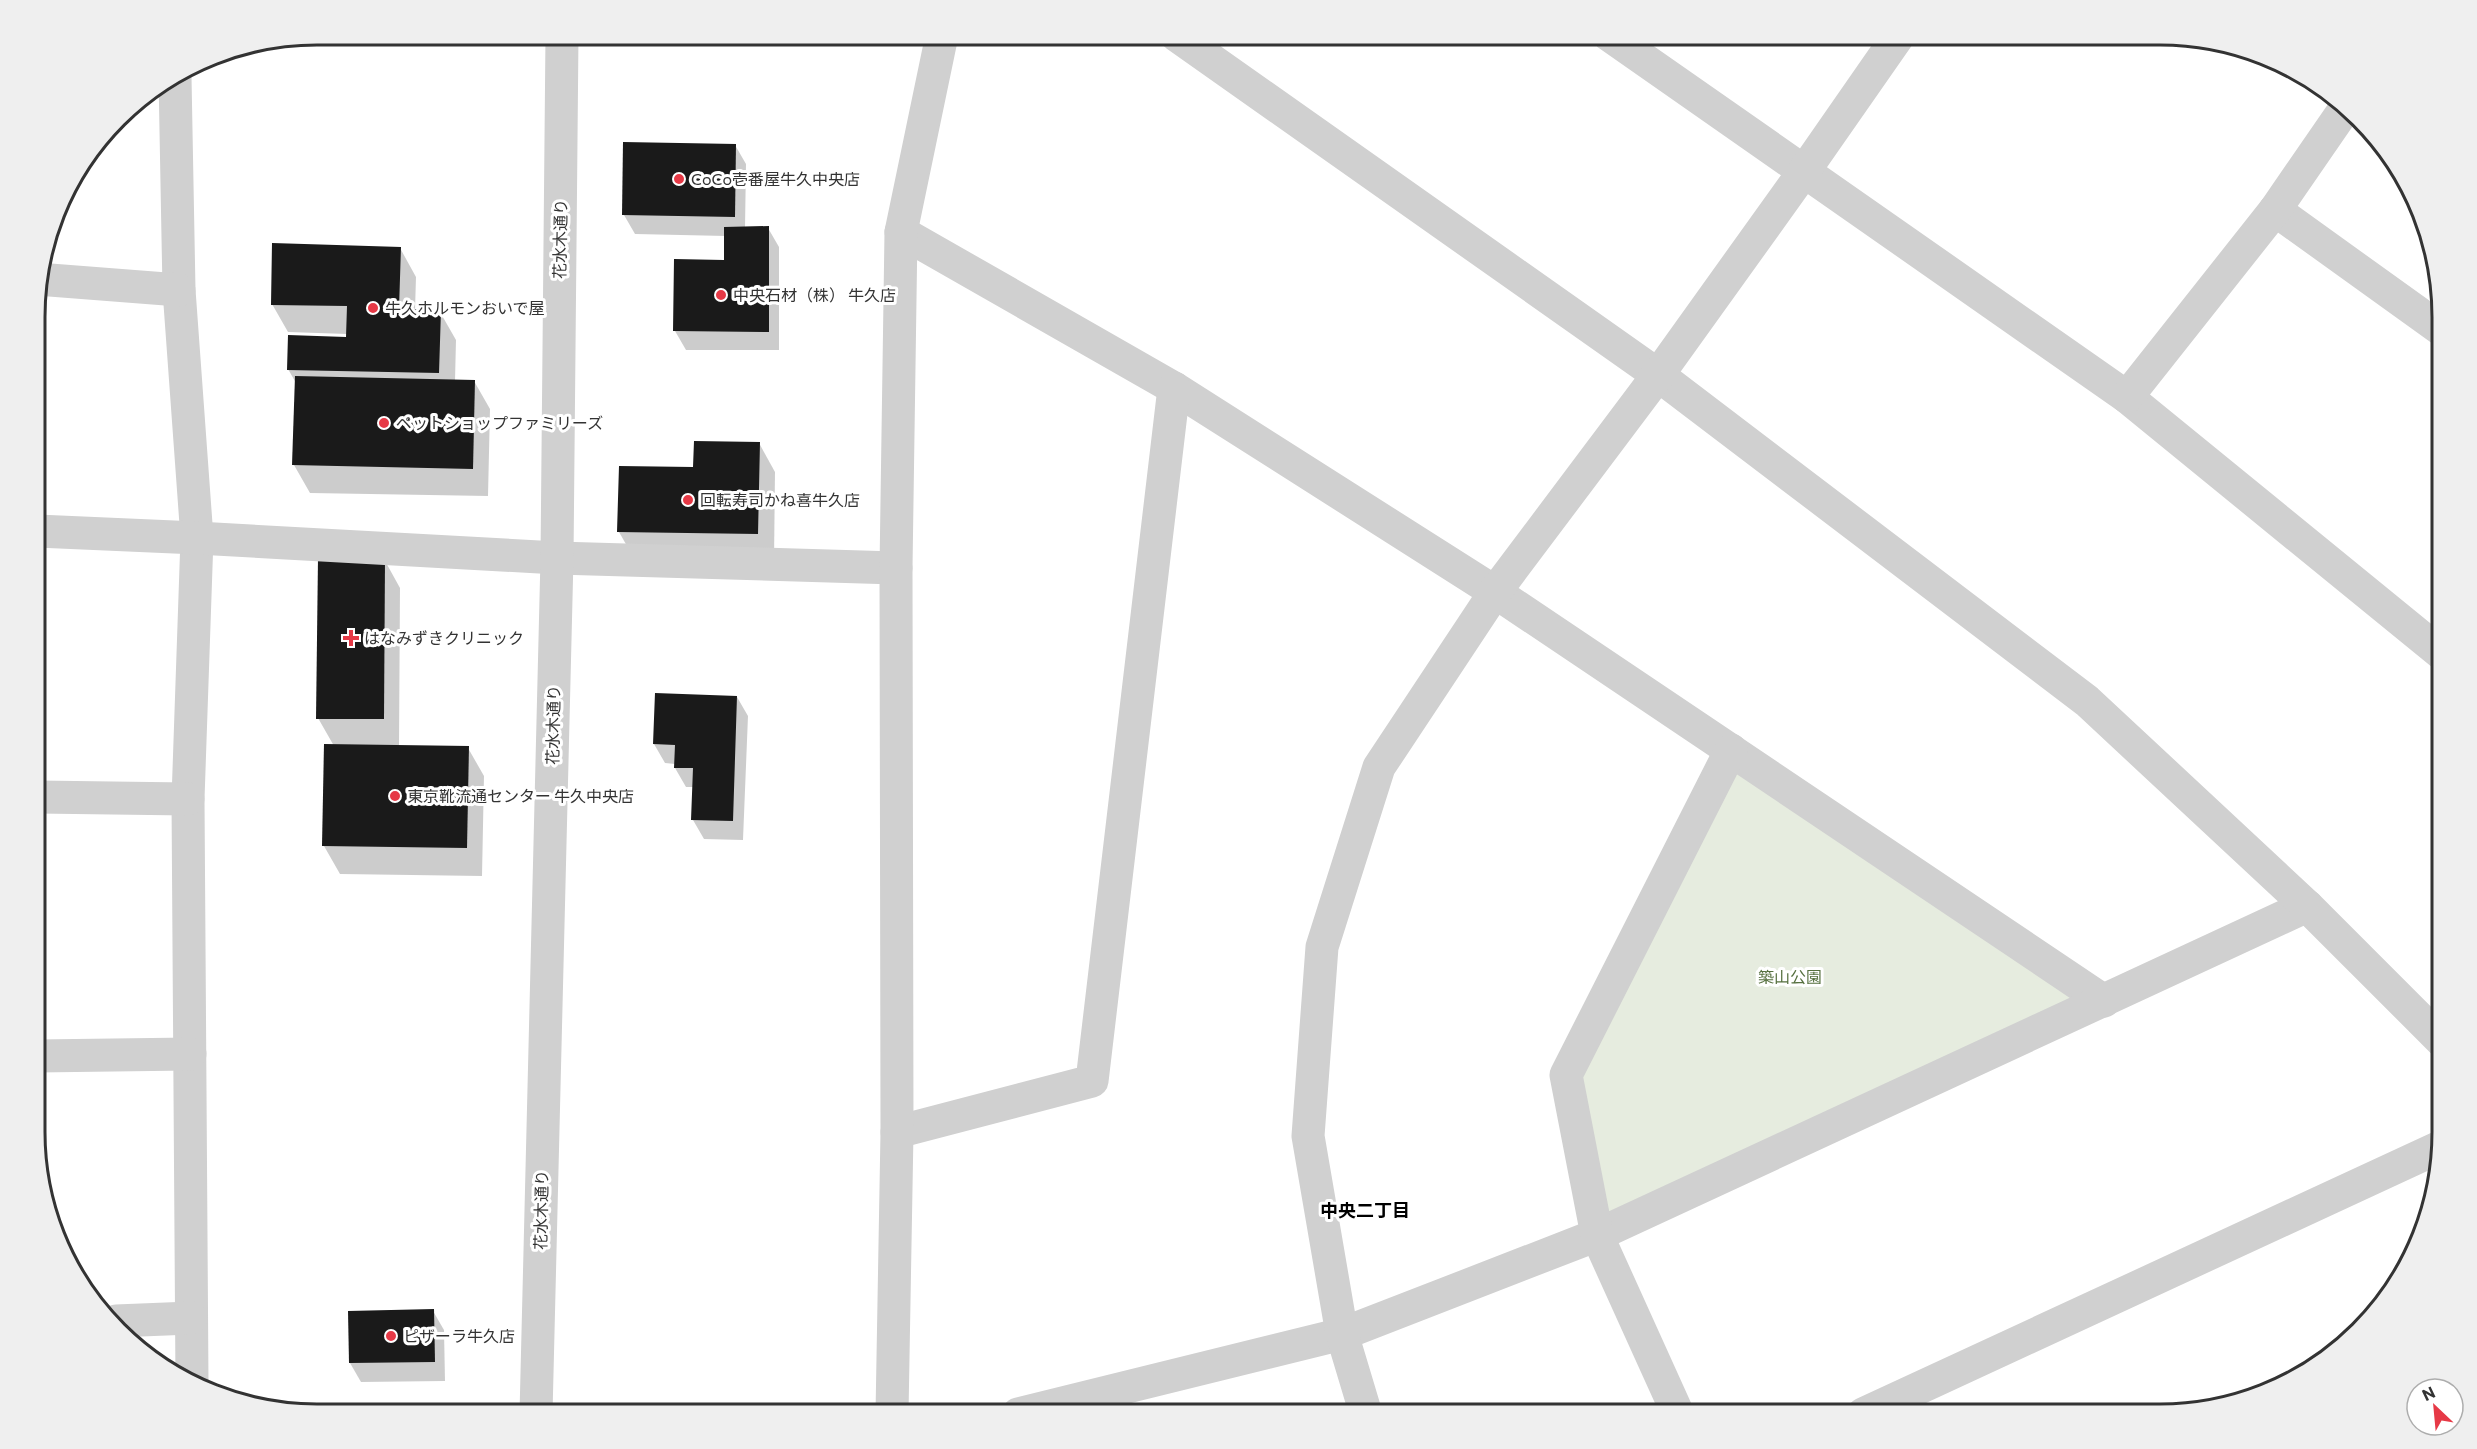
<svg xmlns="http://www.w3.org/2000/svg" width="2477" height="1449" font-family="Commissioner,'Noto Sans JP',sans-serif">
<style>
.green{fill:#e6ecdf}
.shadow{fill:#0003}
.building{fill:#1a1a1a}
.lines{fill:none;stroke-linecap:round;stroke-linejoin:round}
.minor{stroke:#d0d0d0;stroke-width:33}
.tertiary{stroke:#d0d0d0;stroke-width:33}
.poi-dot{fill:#e63946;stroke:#fff;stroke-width:2}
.labels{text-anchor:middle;stroke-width:6;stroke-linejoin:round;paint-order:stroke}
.poi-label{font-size:16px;fill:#333;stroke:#fff;text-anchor:start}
.street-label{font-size:16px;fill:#333;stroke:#fff}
.park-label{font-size:16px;fill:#56703f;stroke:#fff}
.neighbourhood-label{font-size:18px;font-weight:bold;fill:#000;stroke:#fff}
.rim{fill:none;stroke:#333;stroke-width:3}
</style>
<rect width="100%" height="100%" fill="#fff"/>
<path class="green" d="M 1731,750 L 2104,1001 L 1597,1235 L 1566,1075 Z"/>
<g class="shadow">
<path d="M 735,145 L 746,164 L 745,228 L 768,228 L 779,247 L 779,350 L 686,350 L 675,331 L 726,261 L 726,236 L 635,234 L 624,215 Z"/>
<path d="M 400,248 L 416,277 L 415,311 L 440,312 L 456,340 L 455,381 L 474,381 L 490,409 L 488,496 L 310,493 L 294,465 L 296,383 L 288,369 L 347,338 L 347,334 L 288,332 L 272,304 Z"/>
<path d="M 759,443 L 775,472 L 774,562 L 635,560 L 619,532 L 695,469 Z"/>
<path d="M 384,559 L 400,588 L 399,747 L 468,748 L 484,776 L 482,876 L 340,874 L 324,846 L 334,746 L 318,718 Z"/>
<path d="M 737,697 L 748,716 L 743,840 L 704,839 L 693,820 L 694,787 L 686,787 L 675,768 L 675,764 L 665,763 L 654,744 Z"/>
<path d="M 433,1311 L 444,1330 L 445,1381 L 361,1382 L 350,1363 Z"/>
</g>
<g class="building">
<path d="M 623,142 L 736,144 L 735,217 L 622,215 Z"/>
<path d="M 769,226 L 769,332 L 673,331 L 674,259 L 724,260 L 724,227 Z"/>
<path d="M 272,243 L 401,247 L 399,309 L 441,310 L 439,373 L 287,370 L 288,335 L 346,337 L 347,306 L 271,305 Z"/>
<path d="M 295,376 L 475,380 L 473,469 L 292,465 Z"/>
<path d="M 694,441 L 760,442 L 758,534 L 617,532 L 619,466 L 693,467 Z"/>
<path d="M 318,558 L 385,558 L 384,719 L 316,719 Z"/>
<path d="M 655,693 L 737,696 L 733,821 L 691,820 L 693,768 L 674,768 L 675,745 L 653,744 Z"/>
<path d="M 324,744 L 469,746 L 467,848 L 322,846 Z"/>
<path d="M 434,1309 L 435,1362 L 349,1363 L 348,1311 Z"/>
</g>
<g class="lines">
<g class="minor">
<path d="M 1609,35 L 2127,397 L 2442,654"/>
<path d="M 175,77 L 179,290 L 197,538 L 188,799 L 192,1383"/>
<path d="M 2275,210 L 2442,330"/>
<path d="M 901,232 L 1174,388 L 1495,592 L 2104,1001"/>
<path d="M 37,279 L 179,290"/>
<path d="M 2127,397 L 2275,210 L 2346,107"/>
<path d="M 37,531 L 197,538 L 557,558 L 896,568"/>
<path d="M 37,797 L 188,799"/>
<path d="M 37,1056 L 190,1054"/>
<path d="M 897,1132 L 1092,1081 L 1174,388"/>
<path d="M 116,1321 L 191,1318"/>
<path d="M 892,1414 L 897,1132 L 896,568 L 901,232 L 942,35"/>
<path d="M 1018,1414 L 1342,1334 L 1597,1235 L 2307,906"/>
<path d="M 1678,1414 L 1597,1235 L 1566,1075 L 1731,750"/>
<path d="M 1863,1414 L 2442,1146"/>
</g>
<g class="tertiary">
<path d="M 1176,35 L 1658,375 L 2087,701 L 2307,906 L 2442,1041"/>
<path d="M 536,1414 L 557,558 L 562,35"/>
<path d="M 1366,1414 L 1342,1334 L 1308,1136 L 1322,947 L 1379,767 L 1495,592 L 1658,375 L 1805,170 L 1899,35"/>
</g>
</g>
<g class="poi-dot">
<circle cx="679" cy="179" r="6"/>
<circle cx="721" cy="295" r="6"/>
<circle cx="373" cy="308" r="6"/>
<circle cx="384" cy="423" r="6"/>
<circle cx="688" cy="500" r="6"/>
<path d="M348 629h6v6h6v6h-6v6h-6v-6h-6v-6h6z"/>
<circle cx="395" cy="796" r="6"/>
<circle cx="391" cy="1336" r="6"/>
</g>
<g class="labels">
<g class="poi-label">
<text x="691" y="185">CoCo壱番屋牛久中央店</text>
<text x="733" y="301">中央石材（株） 牛久店</text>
<text x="385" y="314">牛久ホルモンおいで屋</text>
<text x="396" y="429">ペットショップファミリーズ</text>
<text x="700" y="506">回転寿司かね喜牛久店</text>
<text x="364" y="644">はなみずきクリニック</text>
<text x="407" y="802">東京靴流通センター 牛久中央店</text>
<text x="403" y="1342">ピザーラ牛久店</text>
</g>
<g class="street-label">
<text transform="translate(560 239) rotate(-89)" y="6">花水木通り</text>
<text transform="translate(553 725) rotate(-89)" y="6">花水木通り</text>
<text transform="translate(541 1210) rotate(-89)" y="6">花水木通り</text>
</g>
<g class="park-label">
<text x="1790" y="983">築山公園</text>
</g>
<g class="neighbourhood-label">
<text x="1365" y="1217">中央二丁目</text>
</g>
</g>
<path d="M0 0H2477V1449H0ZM317 45H2160A272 272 0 0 1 2432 317V1132A272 272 0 0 1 2160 1404H317A272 272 0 0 1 45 1132V317A272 272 0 0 1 317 45Z" fill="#efefef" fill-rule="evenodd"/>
<path class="rim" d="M317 45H2160A272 272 0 0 1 2432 317V1132A272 272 0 0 1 2160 1404H317A272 272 0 0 1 45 1132V317A272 272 0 0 1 317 45Z"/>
<g transform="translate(2435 1407) rotate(334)"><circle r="28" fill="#ffffff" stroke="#adadad" stroke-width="1.5"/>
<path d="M0-4.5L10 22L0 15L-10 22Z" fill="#e63946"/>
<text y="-9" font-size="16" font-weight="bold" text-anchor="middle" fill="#333333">N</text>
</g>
</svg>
